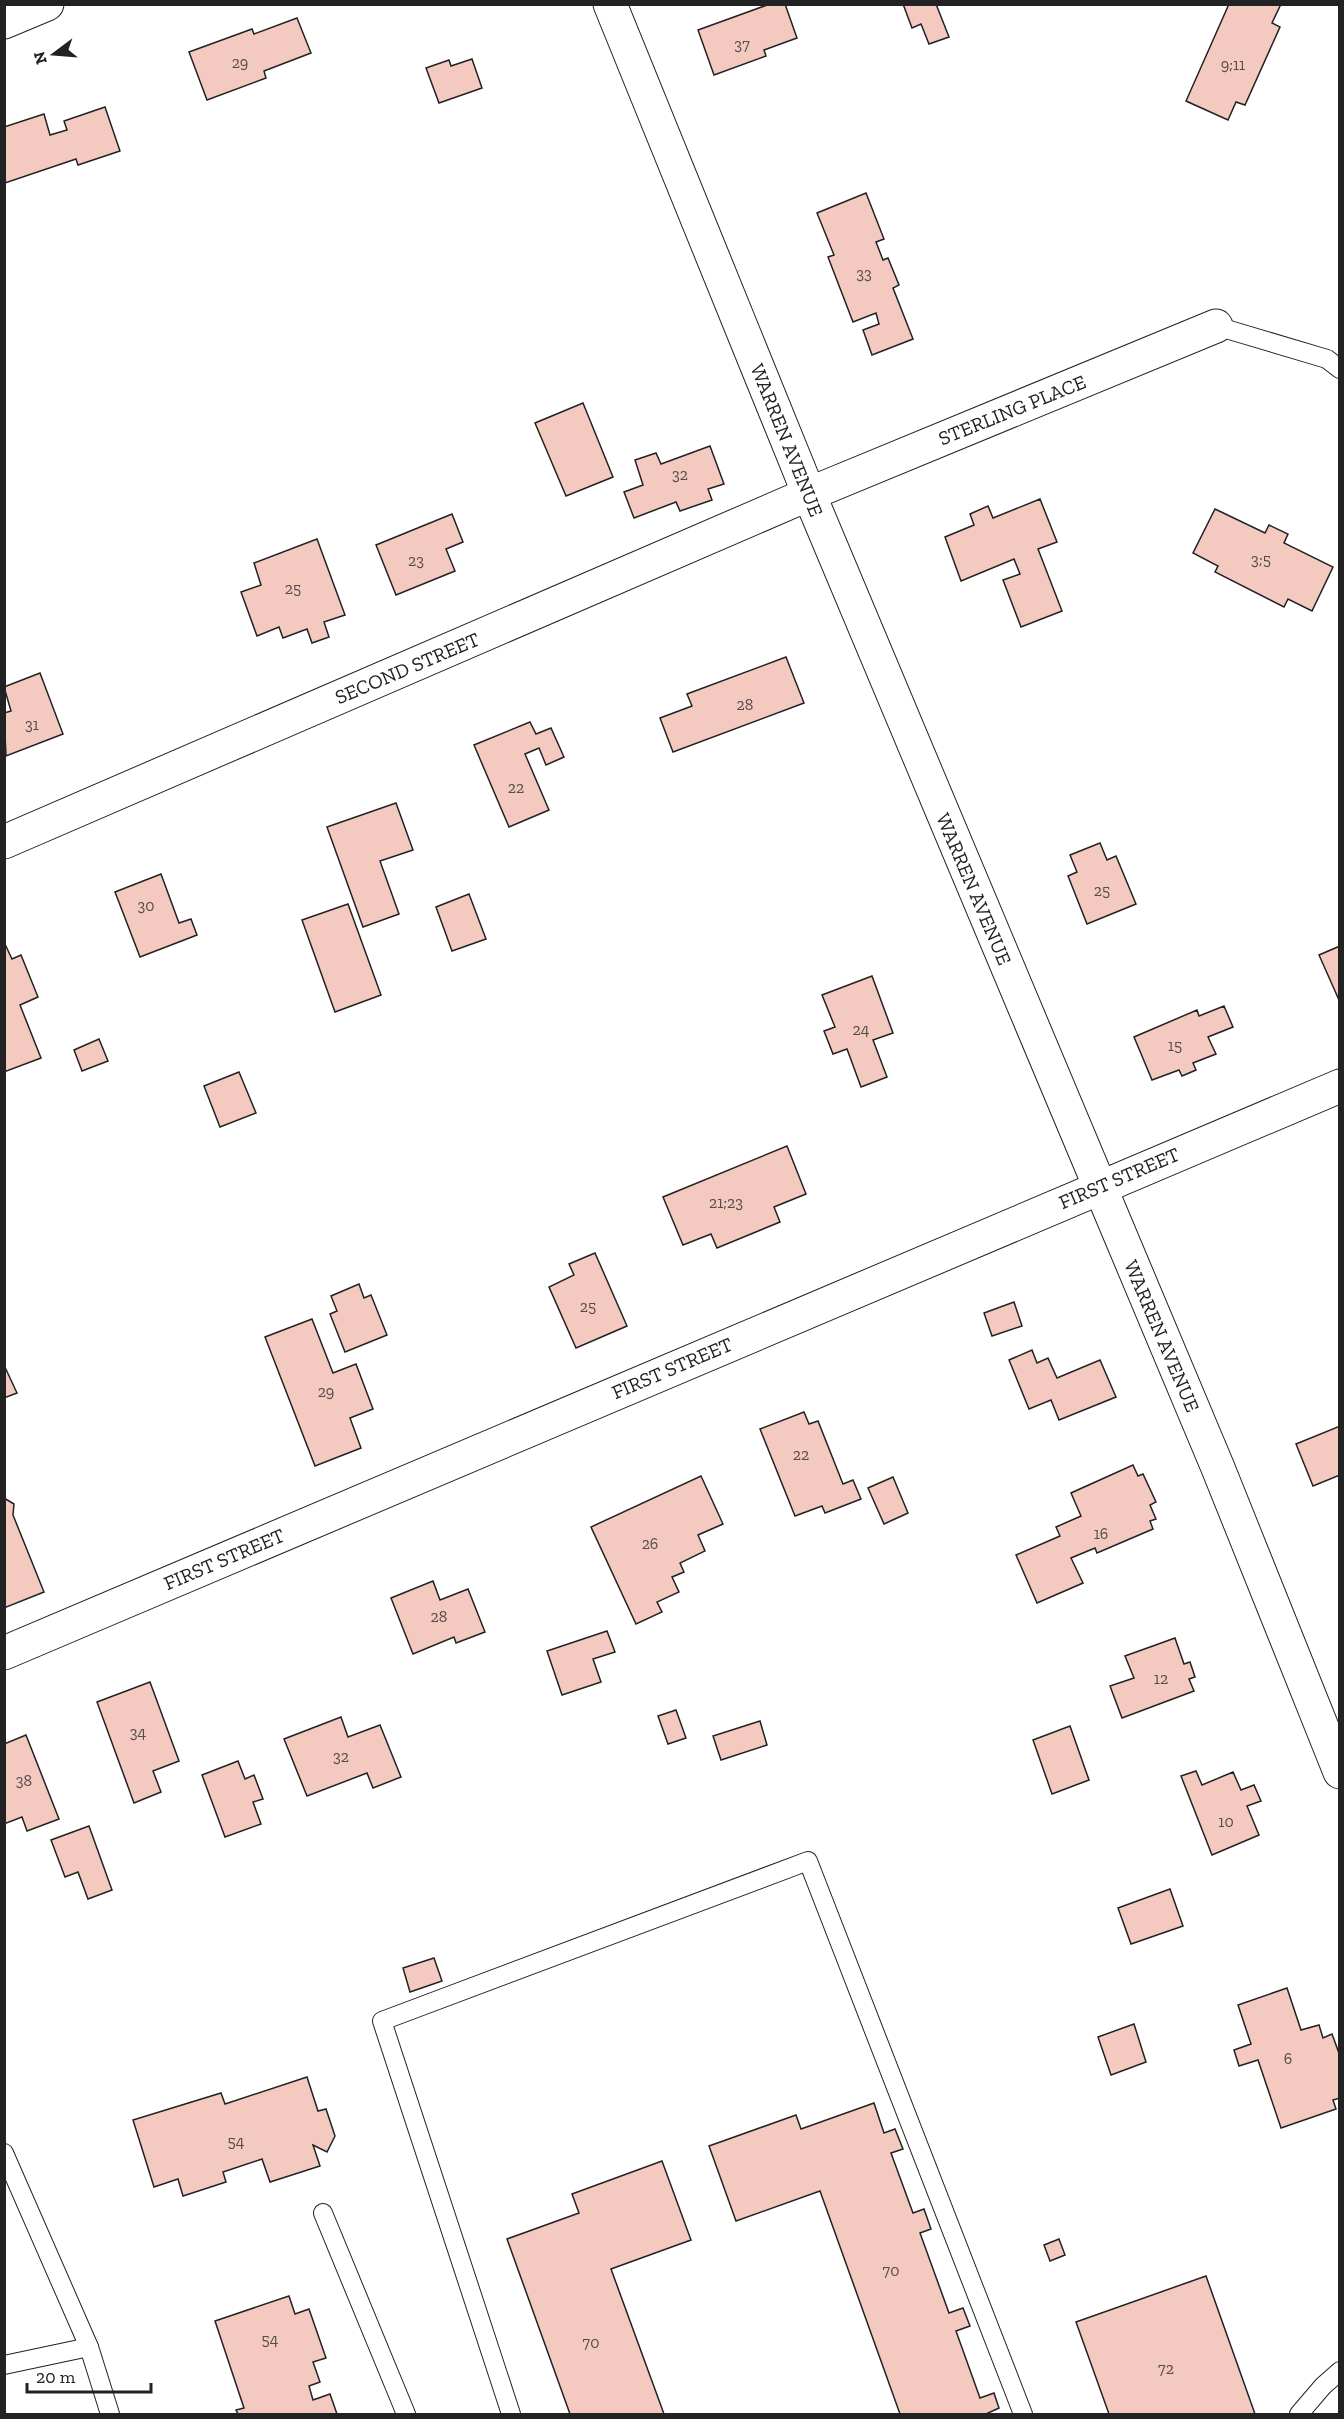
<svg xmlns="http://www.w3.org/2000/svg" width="1344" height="2419" font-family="'Zilla Slab',serif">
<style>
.building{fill:#f3c9c0;stroke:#222;stroke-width:1.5}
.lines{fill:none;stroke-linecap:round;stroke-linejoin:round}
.service-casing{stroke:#222;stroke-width:20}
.minor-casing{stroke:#222;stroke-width:35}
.service{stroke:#fff;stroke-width:18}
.minor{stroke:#fff;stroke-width:33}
.labels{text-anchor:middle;stroke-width:4.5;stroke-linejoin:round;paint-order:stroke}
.number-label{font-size:16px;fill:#564c4a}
.street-label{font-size:20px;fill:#222;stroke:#fff}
</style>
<rect width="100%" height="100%" fill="#fff"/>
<g class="building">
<path d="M 770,4 L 785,4 L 797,38 L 764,50 L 766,56 L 714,75 L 698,30 Z"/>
<path d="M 903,4 L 936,4 L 949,37 L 929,44 L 921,24 L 912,28 Z"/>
<path d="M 1229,4 L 1281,4 L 1272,23 L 1280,27 L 1245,105 L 1236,102 L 1228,120 L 1186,101 Z"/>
<path d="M 297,18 L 311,53 L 264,71 L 266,78 L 207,100 L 189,52 L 252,29 L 254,34 Z"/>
<path d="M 472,59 L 482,88 L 439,103 L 426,68 L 449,60 L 451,66 Z"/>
<path d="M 105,107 L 120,151 L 78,165 L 76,159 L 5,183 L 4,127 L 44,114 L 50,135 L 67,130 L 64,121 Z"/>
<path d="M 866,193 L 884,239 L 876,242 L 883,260 L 888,258 L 899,285 L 893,288 L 913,339 L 872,355 L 863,330 L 879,324 L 876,313 L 853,322 L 828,257 L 834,255 L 817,213 Z"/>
<path d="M 583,403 L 613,477 L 566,496 L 535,423 Z"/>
<path d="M 710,446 L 724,484 L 708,489 L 712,500 L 680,511 L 676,502 L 634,518 L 624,492 L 643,485 L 635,460 L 656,453 L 661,464 Z"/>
<path d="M 1040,499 L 1057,542 L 1038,549 L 1062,611 L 1021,627 L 1003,580 L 1020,574 L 1014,559 L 961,581 L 945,537 L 974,525 L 970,514 L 988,506 L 993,518 Z"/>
<path d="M 1215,509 L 1265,533 L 1269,525 L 1288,534 L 1284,543 L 1333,567 L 1312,611 L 1288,599 L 1284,607 L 1215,572 L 1218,566 L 1193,553 Z"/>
<path d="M 452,514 L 463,542 L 446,549 L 455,571 L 396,595 L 376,545 Z"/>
<path d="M 317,539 L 345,615 L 324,622 L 329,637 L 312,643 L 307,629 L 283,638 L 279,627 L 257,636 L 241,592 L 261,585 L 254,563 Z"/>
<path d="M 786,657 L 804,703 L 673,752 L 660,718 L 692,706 L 687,694 Z"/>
<path d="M 40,673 L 63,734 L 6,756 L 4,713 L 11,711 L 4,687 Z"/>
<path d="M 530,722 L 536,734 L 551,728 L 564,757 L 546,765 L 539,748 L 525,754 L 549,810 L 509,827 L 474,745 Z"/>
<path d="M 396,803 L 413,850 L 380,861 L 399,914 L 363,927 L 327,827 Z"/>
<path d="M 1100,843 L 1107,860 L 1116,856 L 1136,904 L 1087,924 L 1068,876 L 1077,872 L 1070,855 Z"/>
<path d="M 161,874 L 179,923 L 191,919 L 197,935 L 140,957 L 115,892 Z"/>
<path d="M 469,894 L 486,939 L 452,951 L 436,907 Z"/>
<path d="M 348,904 L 381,995 L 335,1012 L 302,920 Z"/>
<path d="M 4,942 L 12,959 L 21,955 L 38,997 L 20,1005 L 41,1058 L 4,1072 Z"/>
<path d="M 1340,946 L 1340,1000 L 1339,1000 L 1319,955 Z"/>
<path d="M 872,976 L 893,1033 L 873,1040 L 887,1077 L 861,1087 L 847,1049 L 833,1054 L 824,1031 L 835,1027 L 822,995 Z"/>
<path d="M 1224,1006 L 1233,1027 L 1208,1037 L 1216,1054 L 1193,1063 L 1196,1070 L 1182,1076 L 1179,1070 L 1152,1080 L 1134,1037 L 1197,1010 L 1199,1016 Z"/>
<path d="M 99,1039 L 108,1061 L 82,1071 L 74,1050 Z"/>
<path d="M 239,1072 L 256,1113 L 220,1127 L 204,1086 Z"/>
<path d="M 787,1146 L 806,1194 L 774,1207 L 780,1222 L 717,1248 L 711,1234 L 683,1245 L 663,1197 Z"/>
<path d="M 595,1253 L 627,1326 L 576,1348 L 549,1287 L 574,1275 L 569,1264 Z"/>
<path d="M 359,1284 L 364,1298 L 371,1295 L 387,1335 L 345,1352 L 330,1314 L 337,1311 L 331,1296 Z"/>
<path d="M 1014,1302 L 1022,1326 L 992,1336 L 984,1313 Z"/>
<path d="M 312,1319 L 333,1373 L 356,1364 L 373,1409 L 350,1418 L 361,1448 L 315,1466 L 265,1337 Z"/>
<path d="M 1032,1350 L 1037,1363 L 1048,1358 L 1057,1378 L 1100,1360 L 1116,1397 L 1059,1420 L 1051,1400 L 1029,1409 L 1009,1360 Z"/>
<path d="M 4,1365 L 17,1393 L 4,1398 Z"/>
<path d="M 804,1412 L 809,1424 L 818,1421 L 843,1484 L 853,1480 L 861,1499 L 825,1513 L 822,1506 L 795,1516 L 760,1429 Z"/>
<path d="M 1340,1426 L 1340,1475 L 1313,1486 L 1296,1444 Z"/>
<path d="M 1133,1465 L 1138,1476 L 1143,1474 L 1156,1502 L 1150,1505 L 1156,1519 L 1150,1521 L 1153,1529 L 1097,1553 L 1095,1548 L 1071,1558 L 1083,1583 L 1037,1603 L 1016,1555 L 1060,1536 L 1056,1527 L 1081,1516 L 1071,1493 Z"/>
<path d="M 701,1476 L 723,1524 L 698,1535 L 705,1551 L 680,1563 L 684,1572 L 672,1577 L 679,1592 L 657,1602 L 662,1612 L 636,1624 L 591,1527 Z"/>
<path d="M 893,1477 L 908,1513 L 884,1524 L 868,1488 Z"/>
<path d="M 4,1498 L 14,1504 L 13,1515 L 44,1592 L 4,1608 Z"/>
<path d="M 433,1581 L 440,1600 L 468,1589 L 485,1632 L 456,1643 L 454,1637 L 413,1654 L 391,1598 Z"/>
<path d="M 607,1631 L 615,1652 L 593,1659 L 601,1682 L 562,1695 L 547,1651 Z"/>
<path d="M 1175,1638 L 1184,1664 L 1190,1662 L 1195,1677 L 1189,1679 L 1194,1691 L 1122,1718 L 1110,1686 L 1134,1678 L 1125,1656 Z"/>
<path d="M 150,1682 L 179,1761 L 153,1771 L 161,1792 L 134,1803 L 97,1702 Z"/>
<path d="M 676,1710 L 686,1738 L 668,1744 L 658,1716 Z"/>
<path d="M 341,1717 L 348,1737 L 380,1725 L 401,1777 L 373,1788 L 367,1773 L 307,1796 L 284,1739 Z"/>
<path d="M 760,1721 L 767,1745 L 721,1760 L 713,1736 Z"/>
<path d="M 1070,1726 L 1089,1780 L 1052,1794 L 1033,1740 Z"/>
<path d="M 26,1735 L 59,1819 L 27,1831 L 22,1817 L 4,1824 L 4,1744 Z"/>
<path d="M 238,1761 L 245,1779 L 254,1775 L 263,1799 L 253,1802 L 261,1824 L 225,1837 L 202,1775 Z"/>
<path d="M 1196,1771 L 1202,1785 L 1233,1772 L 1241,1790 L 1254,1785 L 1261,1801 L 1247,1806 L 1259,1835 L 1212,1855 L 1181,1776 Z"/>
<path d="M 89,1826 L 112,1890 L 88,1899 L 78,1872 L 65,1877 L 51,1840 Z"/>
<path d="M 1170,1889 L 1183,1926 L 1131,1944 L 1118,1908 Z"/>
<path d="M 434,1958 L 442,1981 L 410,1992 L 403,1968 Z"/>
<path d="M 1287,1988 L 1301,2030 L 1319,2025 L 1323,2038 L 1332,2034 L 1340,2056 L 1340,2098 L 1333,2100 L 1336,2109 L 1281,2128 L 1258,2060 L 1239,2066 L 1234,2050 L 1251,2044 L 1238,2005 Z"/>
<path d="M 1134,2024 L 1146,2062 L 1111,2075 L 1098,2037 Z"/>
<path d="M 307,2077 L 318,2111 L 326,2109 L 335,2136 L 327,2152 L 313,2145 L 320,2166 L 270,2182 L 262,2159 L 223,2172 L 226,2182 L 183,2196 L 178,2179 L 154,2187 L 133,2120 L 221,2093 L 225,2104 Z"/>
<path d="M 874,2103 L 884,2133 L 895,2129 L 903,2149 L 891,2153 L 913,2213 L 924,2209 L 931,2229 L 920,2233 L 949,2313 L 963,2308 L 970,2326 L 956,2331 L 980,2398 L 994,2393 L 999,2408 L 986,2414 L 900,2414 L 820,2191 L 736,2221 L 709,2146 L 796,2115 L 801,2129 Z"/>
<path d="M 662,2161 L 691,2240 L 611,2269 L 664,2414 L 570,2414 L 507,2239 L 579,2213 L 572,2194 Z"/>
<path d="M 1059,2239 L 1065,2255 L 1050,2261 L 1044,2245 Z"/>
<path d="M 1206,2276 L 1255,2414 L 1109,2414 L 1076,2322 Z"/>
<path d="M 289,2296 L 295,2314 L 309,2309 L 326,2358 L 313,2362 L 320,2382 L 309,2386 L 313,2400 L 330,2394 L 337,2414 L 238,2414 L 236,2410 L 244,2408 L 215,2321 Z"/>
</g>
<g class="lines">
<defs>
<g id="service">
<path d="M 1216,326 L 1327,359 L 1340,369"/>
<path d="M 4,2153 L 89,2347 L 110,2414"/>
<path d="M 323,2213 L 406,2414"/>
<path d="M 4,2365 L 89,2347"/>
<path d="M 511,2414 L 382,2021 L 808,1861 L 1023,2414"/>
<path d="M 1299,2414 L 1323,2386 L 1340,2371"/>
</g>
<g id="minor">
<path d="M 610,4 L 809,494 L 1218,1468 L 1340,1772"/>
<path d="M 4,22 L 47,4"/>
<path d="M 4,842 L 809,494 L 1216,326"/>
<path d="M 4,1653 L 1340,1086"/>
</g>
</defs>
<use href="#service" class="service-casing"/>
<use href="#minor" class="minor-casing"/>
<use href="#service" class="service"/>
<use href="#minor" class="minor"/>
</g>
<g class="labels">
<g class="number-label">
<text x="742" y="50">37</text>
<text x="240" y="68">29</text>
<text x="1233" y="70">9;11</text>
<text x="864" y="279">33</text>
<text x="680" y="480">32</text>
<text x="1261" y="565">3;5</text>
<text x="416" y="566">23</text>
<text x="293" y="594">25</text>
<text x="745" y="710">28</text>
<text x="32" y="730">31</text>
<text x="516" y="793">22</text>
<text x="1102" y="896">25</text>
<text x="146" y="911">30</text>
<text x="861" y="1035">24</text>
<text x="1175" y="1051">15</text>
<text x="726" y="1208">21;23</text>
<text x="588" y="1312">25</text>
<text x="326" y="1397">29</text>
<text x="801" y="1460">22</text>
<text x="1101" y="1539">16</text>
<text x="650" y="1549">26</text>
<text x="439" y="1622">28</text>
<text x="1161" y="1684">12</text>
<text x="138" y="1738">34</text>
<text x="341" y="1762">32</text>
<text x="24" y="1786">38</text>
<text x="1226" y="1827">10</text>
<text x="1288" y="2064">6</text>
<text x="236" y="2147">54</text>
<text x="891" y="2276">70</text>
<text x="270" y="2345">54</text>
<text x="591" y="2348">70</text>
<text x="1166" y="2374">72</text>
</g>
<g class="street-label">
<text transform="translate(1012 410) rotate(-22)" y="7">STERLING PLACE</text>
<text transform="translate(787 440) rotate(68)" y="7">WARREN AVENUE</text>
<text transform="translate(407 668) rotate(-23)" y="7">SECOND STREET</text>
<text transform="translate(974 889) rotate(67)" y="7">WARREN AVENUE</text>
<text transform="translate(1119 1178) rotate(-23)" y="7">FIRST STREET</text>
<text transform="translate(1162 1336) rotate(67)" y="7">WARREN AVENUE</text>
<text transform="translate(672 1368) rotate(-23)" y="7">FIRST STREET</text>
<text transform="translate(224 1559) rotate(-23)" y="7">FIRST STREET</text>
</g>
</g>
<rect width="1344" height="2419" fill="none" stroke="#222222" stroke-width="12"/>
<g transform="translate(54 54) rotate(254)" stroke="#ffffff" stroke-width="4.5" paint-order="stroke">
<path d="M0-4.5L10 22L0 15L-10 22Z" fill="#222222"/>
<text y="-9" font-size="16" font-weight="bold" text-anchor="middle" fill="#222222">N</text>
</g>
<path d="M27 2383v9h124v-9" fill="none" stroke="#222222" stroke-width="3"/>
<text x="36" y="2383" font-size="18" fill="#222222" stroke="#ffffff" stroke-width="4.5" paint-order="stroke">20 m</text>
</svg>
